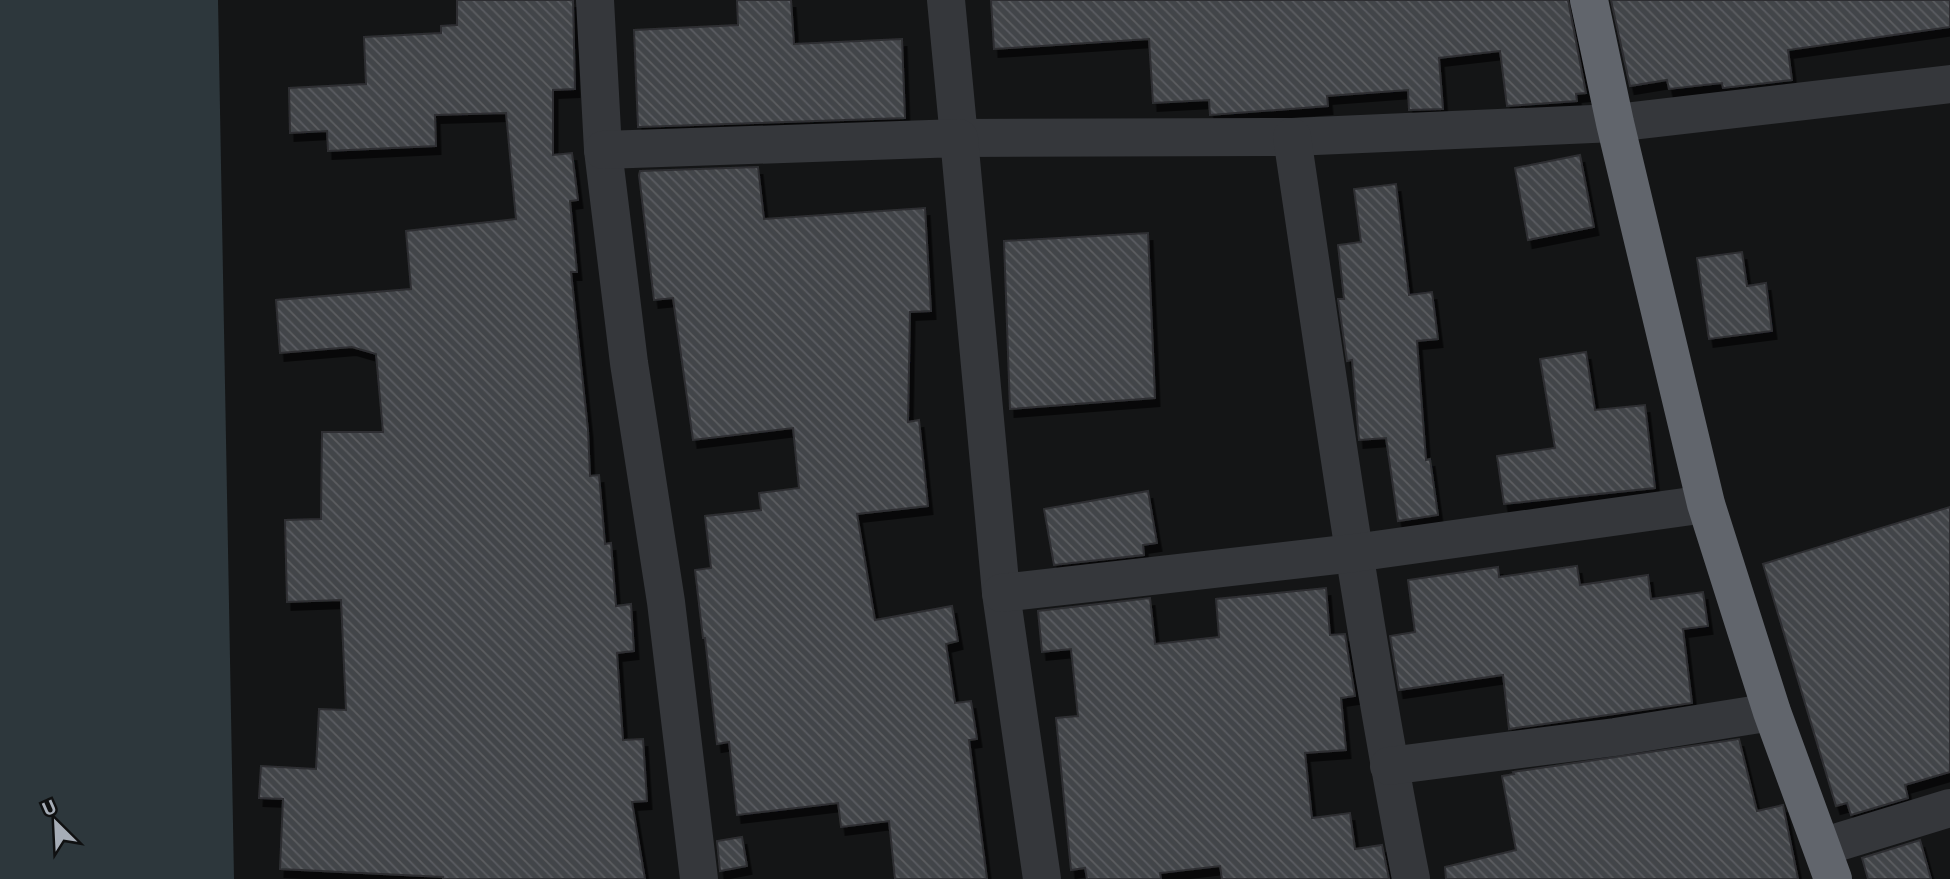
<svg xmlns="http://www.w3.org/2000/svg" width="1950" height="879" font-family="Roboto,sans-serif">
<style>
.water{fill:#2d373c}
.building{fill:url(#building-back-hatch);stroke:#2e2f32;stroke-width:2;filter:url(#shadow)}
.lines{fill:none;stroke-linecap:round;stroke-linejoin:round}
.minor{stroke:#35373b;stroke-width:38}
.highway{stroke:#61656c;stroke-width:38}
</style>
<defs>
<pattern id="building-back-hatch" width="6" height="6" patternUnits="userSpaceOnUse" patternTransform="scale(1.75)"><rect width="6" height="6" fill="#434549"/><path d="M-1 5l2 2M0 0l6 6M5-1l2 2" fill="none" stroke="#5b5d61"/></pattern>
<filter id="shadow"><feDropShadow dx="4.5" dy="8" stdDeviation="0" flood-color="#0009"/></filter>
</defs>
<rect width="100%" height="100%" fill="#141516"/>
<path class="water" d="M 0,0 L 218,0 L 234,879 L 0,879 Z"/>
<g class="building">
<path d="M 457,0 L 573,0 L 575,89 L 553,90 L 553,155 L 572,153 L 578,200 L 570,201 L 577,272 L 571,272 L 588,430 L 590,476 L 599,475 L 605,544 L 611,543 L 616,606 L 631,604 L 634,651 L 617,653 L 623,740 L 643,739 L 647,801 L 632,802 L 645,879 L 443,879 L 443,877 L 280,869 L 283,799 L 259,798 L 261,766 L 316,769 L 319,709 L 346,710 L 341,600 L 287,602 L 285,520 L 321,519 L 322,432 L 383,432 L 376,354 L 352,347 L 280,353 L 276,300 L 411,289 L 406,231 L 516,219 L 506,113 L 435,115 L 436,146 L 328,151 L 327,131 L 290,133 L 289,88 L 366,84 L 364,37 L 441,33 L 441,26 L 457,25 Z"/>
<path d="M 737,0 L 791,0 L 794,44 L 902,39 L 905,118 L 638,127 L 634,30 L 738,25 Z"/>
<path d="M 991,0 L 1568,0 L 1586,93 L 1576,94 L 1577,101 L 1507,106 L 1500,51 L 1439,58 L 1443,109 L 1409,110 L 1408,90 L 1327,96 L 1328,106 L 1210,115 L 1209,100 L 1153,103 L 1149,39 L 994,49 Z"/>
<path d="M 1611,0 L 1950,0 L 1950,27 L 1788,50 L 1792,80 L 1723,88 L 1722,83 L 1669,89 L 1667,80 L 1630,86 Z"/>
<path d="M 1580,155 L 1594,227 L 1528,240 L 1515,168 Z"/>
<path d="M 758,167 L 764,219 L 925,208 L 931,311 L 910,312 L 908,422 L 919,420 L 928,506 L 857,514 L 875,620 L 952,606 L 958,641 L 946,644 L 955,703 L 971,701 L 977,739 L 969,740 L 987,879 L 895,879 L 889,821 L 841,827 L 838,803 L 737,815 L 729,742 L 717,744 L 705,638 L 703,638 L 695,570 L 711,568 L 705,516 L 761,510 L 759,493 L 799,488 L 793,428 L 693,440 L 673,298 L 654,300 L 639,175 L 640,171 Z"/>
<path d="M 1396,184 L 1409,295 L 1432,292 L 1438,339 L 1417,341 L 1426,460 L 1430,459 L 1438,515 L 1398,521 L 1386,438 L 1359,440 L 1352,360 L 1347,361 L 1338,299 L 1344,299 L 1338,245 L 1361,242 L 1354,189 Z"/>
<path d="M 1148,233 L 1155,398 L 1010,409 L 1004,241 Z"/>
<path d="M 1742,252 L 1747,286 L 1766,283 L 1772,331 L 1709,339 L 1697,258 Z"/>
<path d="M 1586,352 L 1595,410 L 1645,405 L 1655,488 L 1504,504 L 1497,456 L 1555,448 L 1540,359 Z"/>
<path d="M 1148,491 L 1157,543 L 1143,545 L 1144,555 L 1054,565 L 1044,509 Z"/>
<path d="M 1950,507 L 1950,772 L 1905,785 L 1908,798 L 1851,815 L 1847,803 L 1836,806 L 1763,564 Z"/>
<path d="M 1577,566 L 1580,585 L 1648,575 L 1651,599 L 1703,592 L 1708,626 L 1683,629 L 1692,703 L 1509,729 L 1503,675 L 1399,690 L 1390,636 L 1415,632 L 1408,580 L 1498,567 L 1499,577 Z"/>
<path d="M 1326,588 L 1330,635 L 1345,634 L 1355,696 L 1341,698 L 1346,750 L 1305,753 L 1312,818 L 1350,813 L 1355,849 L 1382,845 L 1389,879 L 1222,879 L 1220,866 L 1160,873 L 1161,879 L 1087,879 L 1085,868 L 1071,870 L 1056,718 L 1078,716 L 1071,649 L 1042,652 L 1038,611 L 1150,598 L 1155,644 L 1219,637 L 1216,599 Z"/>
<path d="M 1739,739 L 1757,811 L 1783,805 L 1798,879 L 1446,879 L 1445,867 L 1516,850 L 1502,776 L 1514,774 L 1513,772 Z"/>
<path d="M 742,837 L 747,866 L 720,871 L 717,841 Z"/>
<path d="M 1920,840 L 1931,879 L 1868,879 L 1862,858 Z"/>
</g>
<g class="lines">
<g class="minor">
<path d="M 595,0 L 603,150 L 629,363 L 666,602 L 699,879"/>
<path d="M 946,0 L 959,138 L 1292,137 L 1615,123 L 1950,84"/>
<path d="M 1292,137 C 1329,385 1363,633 1411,879"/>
<path d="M 603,150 L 959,138 L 1001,593 L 1042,879"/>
<path d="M 1001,593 L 1354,553 L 1706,504"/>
<path d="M 1389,766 L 1615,737 L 1772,712"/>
<path d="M 1822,847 L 1950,808"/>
</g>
<path class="highway" d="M 1589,0 L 1615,123 L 1706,504 L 1772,712 L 1833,879"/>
</g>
<g transform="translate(56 823) rotate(336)" stroke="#0f1011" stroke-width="5" paint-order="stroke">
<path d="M0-5L12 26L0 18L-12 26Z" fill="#a6adb7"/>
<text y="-10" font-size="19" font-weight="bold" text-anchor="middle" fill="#a6adb7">U</text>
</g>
</svg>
